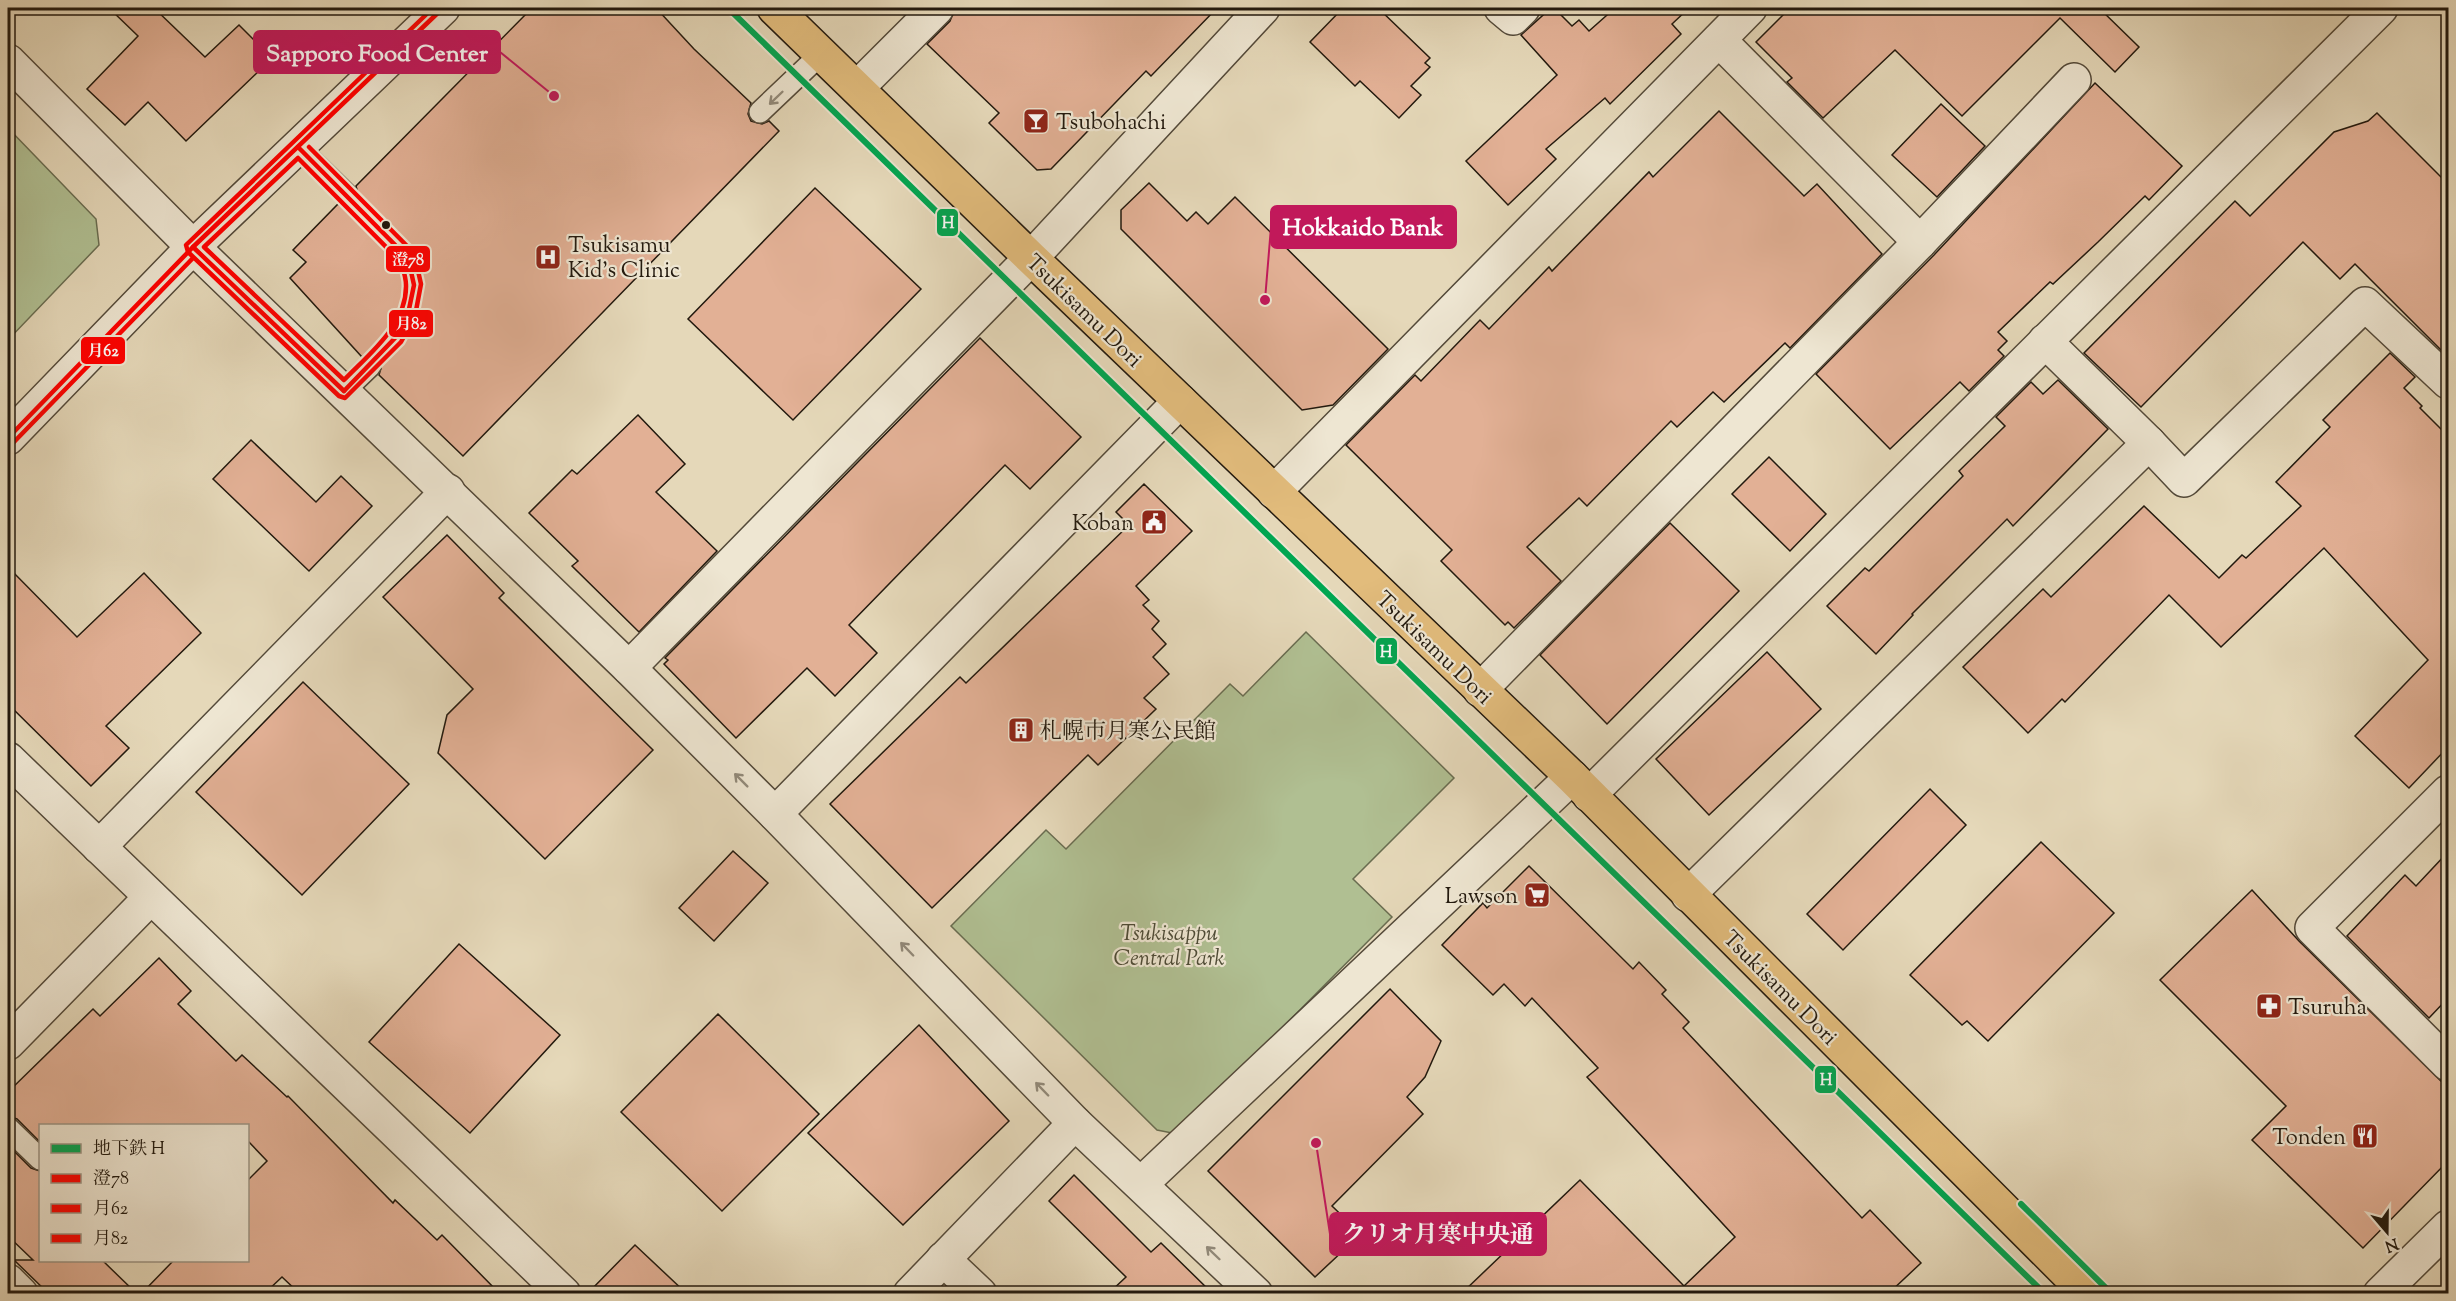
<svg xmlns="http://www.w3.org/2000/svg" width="2456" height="1301" font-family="'Sorts Mill Goudy','Noto Serif JP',serif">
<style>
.green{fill:#b0bf92;stroke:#696c50;stroke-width:1.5}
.building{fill:#e2b095;stroke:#22190e;stroke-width:1.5}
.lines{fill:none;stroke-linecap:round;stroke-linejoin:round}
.service-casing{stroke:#534939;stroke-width:24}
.minor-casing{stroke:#534939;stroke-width:36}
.tertiary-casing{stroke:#534939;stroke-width:36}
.trunk-casing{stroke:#22190e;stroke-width:36}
.service{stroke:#eee6d2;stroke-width:21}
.minor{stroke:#eee6d2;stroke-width:33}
.tertiary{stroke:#eee6d2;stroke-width:33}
.trunk{stroke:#e2bc7c;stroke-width:33}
.bus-1-casing{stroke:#eee6d2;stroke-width:9}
.bus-2-casing{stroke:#eee6d2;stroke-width:9}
.bus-3-casing{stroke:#eee6d2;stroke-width:9}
.bus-1{stroke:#f00;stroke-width:4.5}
.bus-2{stroke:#f00;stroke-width:4.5}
.bus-3{stroke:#f00;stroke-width:4.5}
.metro-1-casing{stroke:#eee6d2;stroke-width:10}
.metro-1{stroke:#00a651;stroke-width:6}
.oneway{stroke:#928a7a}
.bus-dot{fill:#22190e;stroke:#eee6d2;stroke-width:2}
.labels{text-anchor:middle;stroke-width:4.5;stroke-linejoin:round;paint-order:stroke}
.poi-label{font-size:22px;fill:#22190e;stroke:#eee6d2;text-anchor:start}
.street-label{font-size:22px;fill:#22190e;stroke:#eee6d2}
.park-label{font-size:22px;font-style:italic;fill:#4d4b36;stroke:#eee6d2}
.leader{fill:none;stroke:#c2185b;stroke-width:2}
.callout-dot{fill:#c2185b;stroke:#eee6d2;stroke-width:2}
.callout{fill:#c2185b;stroke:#c2185b;stroke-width:2}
.callout-label{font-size:24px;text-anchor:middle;font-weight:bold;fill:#fff}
.line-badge{stroke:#eee6d2;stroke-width:2}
.badge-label{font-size:16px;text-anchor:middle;font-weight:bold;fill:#fff}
</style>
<rect width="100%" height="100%" fill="#e5d8b9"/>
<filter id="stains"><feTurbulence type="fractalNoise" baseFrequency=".00333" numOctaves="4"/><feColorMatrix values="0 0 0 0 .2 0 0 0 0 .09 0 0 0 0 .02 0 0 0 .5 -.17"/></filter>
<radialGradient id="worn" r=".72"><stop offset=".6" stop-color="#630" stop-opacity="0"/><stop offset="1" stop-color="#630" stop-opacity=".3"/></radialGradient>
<g class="green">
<path d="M 8,128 L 96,219 L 99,245 L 8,340 Z"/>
<path d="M 1306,632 L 1454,778 L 1353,879 L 1392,917 L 1177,1134 L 1157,1130 L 951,926 L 1046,830 L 1066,849 L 1230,684 L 1243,696 Z"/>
</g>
<g class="building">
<path d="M 109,8 L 154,8 L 205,57 L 239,25 L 267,53 L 257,62 L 262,68 L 186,141 L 148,102 L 125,125 L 87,89 L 138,36 Z"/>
<path d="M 532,8 L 656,8 L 694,49 L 751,103 L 748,114 L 751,121 L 762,124 L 769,121 L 779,131 L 463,456 L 379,375 L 382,364 L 379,357 L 368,354 L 362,357 L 290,278 L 306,262 L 293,250 L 338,204 L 344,207 L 356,204 L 359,198 L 356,186 Z"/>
<path d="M 955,8 L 1217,8 L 1151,76 L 1146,71 L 1051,169 L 1037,170 L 989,123 L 999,113 L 927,44 L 950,21 Z"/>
<path d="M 1343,8 L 1378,8 L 1430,58 L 1425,63 L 1430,67 L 1411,86 L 1421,95 L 1399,118 L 1360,81 L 1355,86 L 1310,42 Z"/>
<path d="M 1551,8 L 1554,8 L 1572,26 L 1579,20 L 1589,31 L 1615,8 L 1689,8 L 1672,24 L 1681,34 L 1610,104 L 1605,98 L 1546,149 L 1556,159 L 1508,205 L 1466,161 L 1557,75 L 1521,35 Z"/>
<path d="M 1790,8 L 2099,8 L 2139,47 L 2115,72 L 2060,18 L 1962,116 L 1895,50 L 1823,118 L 1787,82 L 1792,78 L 1756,42 Z"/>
<path d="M 2095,83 L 2182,166 L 2149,200 L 2145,196 L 2098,242 L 2053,284 L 2050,282 L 1998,332 L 2007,341 L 1998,350 L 2004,356 L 1969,391 L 1960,382 L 1890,449 L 1816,374 L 1934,255 Z"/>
<path d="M 1941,104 L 1985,146 L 1937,197 L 1892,155 Z"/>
<path d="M 1719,111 L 1804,196 L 1817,184 L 1882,254 L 1790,348 L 1785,343 L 1724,402 L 1713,392 L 1677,427 L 1671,421 L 1587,506 L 1579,498 L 1527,547 L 1561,581 L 1514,628 L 1508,622 L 1505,625 L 1441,561 L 1452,550 L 1346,445 L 1415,375 L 1421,381 L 1480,320 L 1489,329 L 1549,267 L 1552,271 L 1649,172 L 1653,177 Z"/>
<path d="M 2377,113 L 2448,184 L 2448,357 L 2355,264 L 2340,279 L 2303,242 L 2141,407 L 2084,353 L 2235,201 L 2250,216 L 2334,132 L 2368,121 Z"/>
<path d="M 1149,183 L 1187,221 L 1196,212 L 1208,224 L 1235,197 L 1388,349 L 1333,405 L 1302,410 L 1121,229 L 1121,210 Z"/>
<path d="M 815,188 L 921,289 L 793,420 L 688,319 Z"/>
<path d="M 980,338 L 1081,437 L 1030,489 L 1005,465 L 849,625 L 877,653 L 835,696 L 807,668 L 736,738 L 664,664 L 668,660 L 665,658 Z"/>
<path d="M 2390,353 L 2415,377 L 2404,388 L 2422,406 L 2420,408 L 2448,436 L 2448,747 L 2409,788 L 2355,736 L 2428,660 L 2324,548 L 2221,647 L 2169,595 L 2065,702 L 2062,699 L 2028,733 L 1963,667 L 2043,589 L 2051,597 L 2144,506 L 2219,578 L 2242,555 L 2246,558 L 2301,506 L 2276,482 L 2330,427 L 2323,420 Z"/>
<path d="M 2058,380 L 2108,429 L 2013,526 L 2007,519 L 1912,614 L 1913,615 L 1876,654 L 1827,606 L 1865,568 L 1869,571 L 1963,476 L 1959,471 L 2005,426 L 1996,417 L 2031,382 L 2043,394 Z"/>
<path d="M 638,415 L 685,464 L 656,492 L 717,551 L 639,632 L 572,566 L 578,561 L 529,513 L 572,470 L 577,474 Z"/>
<path d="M 251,440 L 316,502 L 341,476 L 372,506 L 309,571 L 213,479 Z"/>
<path d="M 1769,457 L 1826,514 L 1790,551 L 1732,494 Z"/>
<path d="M 1144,484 L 1192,531 L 1136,586 L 1149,600 L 1143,605 L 1159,621 L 1152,629 L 1166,644 L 1153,657 L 1169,674 L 1144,698 L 1156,709 L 1098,765 L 1088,755 L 932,908 L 830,804 L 960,677 L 966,683 L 1129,525 L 1116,512 Z"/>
<path d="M 1670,523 L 1739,591 L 1607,724 L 1540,655 Z"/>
<path d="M 447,535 L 504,593 L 499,598 L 653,750 L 545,859 L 438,753 L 447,715 L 473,689 L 383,597 Z"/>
<path d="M 8,567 L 77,637 L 144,573 L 201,633 L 106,726 L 129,748 L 91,786 L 8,704 Z"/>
<path d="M 1767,652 L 1821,709 L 1709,815 L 1656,759 Z"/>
<path d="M 303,682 L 409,784 L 302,895 L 196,792 Z"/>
<path d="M 1930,789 L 1966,825 L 1843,950 L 1807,914 Z"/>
<path d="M 2041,842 L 2114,913 L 1988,1041 L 1967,1021 L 1962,1025 L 1910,975 Z"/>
<path d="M 733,851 L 768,883 L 714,941 L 679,908 Z"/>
<path d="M 2448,852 L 2448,998 L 2429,1018 L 2347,936 L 2405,875 L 2416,886 Z"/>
<path d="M 1529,866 L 1633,969 L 1639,962 L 1666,990 L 1662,994 L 1689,1022 L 1683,1028 L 1862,1218 L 1870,1210 L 1921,1263 L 1889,1293 L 1462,1293 L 1580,1180 L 1684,1286 L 1735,1237 L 1587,1077 L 1598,1068 L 1532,998 L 1525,1006 L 1504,984 L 1493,995 L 1442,945 L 1483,903 L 1487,908 Z"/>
<path d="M 2252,890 L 2299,941 L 2448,1088 L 2448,1161 L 2363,1248 L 2252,1140 L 2286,1106 L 2160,980 Z"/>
<path d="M 459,944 L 560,1035 L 470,1133 L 369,1042 Z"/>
<path d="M 159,958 L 191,991 L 178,1004 L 236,1061 L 242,1055 L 287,1097 L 288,1096 L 393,1203 L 395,1200 L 437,1240 L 442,1235 L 499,1293 L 299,1293 L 282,1277 L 265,1293 L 142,1293 L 174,1260 L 248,1260 L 248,1180 L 267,1161 L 248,1141 L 248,1125 L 40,1125 L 40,1142 L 17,1119 L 8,1116 L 8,1092 L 93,1009 L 100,1016 Z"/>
<path d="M 1390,989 L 1441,1041 L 1425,1077 L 1407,1097 L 1423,1114 L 1332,1206 L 1361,1234 L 1315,1277 L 1208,1171 Z"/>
<path d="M 718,1014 L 819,1114 L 722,1211 L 621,1112 Z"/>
<path d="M 919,1025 L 1009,1121 L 903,1225 L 808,1133 Z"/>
<path d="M 8,1145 L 31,1168 L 40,1171 L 40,1260 L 102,1260 L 136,1293 L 48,1293 L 14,1260 L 33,1260 L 8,1236 Z"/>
<path d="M 1074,1175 L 1151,1252 L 1161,1243 L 1212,1293 L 1109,1293 L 1126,1277 L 1049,1201 Z"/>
<path d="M 635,1245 L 686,1293 L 588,1293 Z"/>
</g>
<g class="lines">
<defs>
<g id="service">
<path d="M 760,112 L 821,54"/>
<path d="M 298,147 L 347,195"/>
<path d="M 344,391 L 370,366"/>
<path d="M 8,1128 L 40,1159"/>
</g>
<g id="minor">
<path d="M 1501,8 L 1513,18 L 1523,8"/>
<path d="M 1719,40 L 1920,242"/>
<path d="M 8,61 L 193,247 L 629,668 L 775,814 L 1075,1123 L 1256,1294"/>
<path d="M 857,88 L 937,8"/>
<path d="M 2149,443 L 2184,480 L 2365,304 L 2448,382"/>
<path d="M 1274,492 L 1750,8"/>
<path d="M 629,668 L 1031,258 L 1263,8"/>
<path d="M 1480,690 L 1920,242 L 2074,80"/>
<path d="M 8,759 L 564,1294"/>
<path d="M 2448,792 L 2312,928 L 2448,1064"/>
<path d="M 1589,795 L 2381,8"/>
<path d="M 775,814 L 1180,401"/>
<path d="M 99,847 L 448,491"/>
<path d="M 1688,895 L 2149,443 L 2045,341"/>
<path d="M 8,1043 L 151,897"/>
<path d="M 1141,1184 L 1572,777"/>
<path d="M 943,1259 L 980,1294"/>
<path d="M 8,1281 L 21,1294"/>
<path d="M 910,1294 L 1075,1123"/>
<path d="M 2380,1294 L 2448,1227"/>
</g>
<path id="tertiary" d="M 8,438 L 193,247 L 443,8"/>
<path id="trunk" d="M 774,8 L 1031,258 L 1572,777 L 2088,1294"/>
</defs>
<use href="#service" class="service-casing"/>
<use href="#minor" class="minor-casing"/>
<use href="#tertiary" class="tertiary-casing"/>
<use href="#trunk" class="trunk-casing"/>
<use href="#service" class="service"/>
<use href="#minor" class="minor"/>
<use href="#tertiary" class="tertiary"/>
<use href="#trunk" class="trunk"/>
<defs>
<g id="bus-1">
<path d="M 298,147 L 408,258 L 414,285 L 408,314 L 395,338 L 344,391"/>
<path d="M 193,247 L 344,391"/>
<path d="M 8,438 L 193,247 L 443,8"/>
</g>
<g id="bus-2">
<path d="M 298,158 L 401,262 C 403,269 406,277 406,285 C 407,325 369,354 344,380 L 204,247 Z"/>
<path d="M 13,443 L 193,258"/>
</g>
<path id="bus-3" d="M 309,147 L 414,253 L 421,284 L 415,316 L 401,342 L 345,398 L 339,396 L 188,252 L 186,245 L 433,8"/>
</defs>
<use href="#bus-1" class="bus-1-casing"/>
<use href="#bus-2" class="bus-2-casing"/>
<use href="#bus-3" class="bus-3-casing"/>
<use href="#bus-1" class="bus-1"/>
<use href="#bus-2" class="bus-2"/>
<use href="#bus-3" class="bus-3"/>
<defs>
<g id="metro-1">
<path d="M 728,8 L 2045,1294"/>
<path d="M 2021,1204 L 2112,1294"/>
</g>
</defs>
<use href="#metro-1" class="metro-1-casing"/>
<use href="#metro-1" class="metro-1"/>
</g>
<defs><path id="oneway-shaft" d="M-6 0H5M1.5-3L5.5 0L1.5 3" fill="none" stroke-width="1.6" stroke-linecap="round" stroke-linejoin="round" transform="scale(1.5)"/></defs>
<g class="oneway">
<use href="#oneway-shaft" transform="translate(776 98) rotate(136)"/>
<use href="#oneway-shaft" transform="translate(741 780) rotate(-135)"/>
<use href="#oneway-shaft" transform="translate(907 949) rotate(-134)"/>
<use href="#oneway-shaft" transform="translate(1042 1089) rotate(-134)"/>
<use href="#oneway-shaft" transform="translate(1213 1253) rotate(-136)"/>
</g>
<defs>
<symbol id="bar-square" viewBox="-11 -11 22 22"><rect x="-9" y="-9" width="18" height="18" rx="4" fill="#8f2418" stroke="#eee6d2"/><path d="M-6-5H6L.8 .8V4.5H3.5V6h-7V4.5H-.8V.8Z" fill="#fff"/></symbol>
<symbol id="hospital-square" viewBox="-11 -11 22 22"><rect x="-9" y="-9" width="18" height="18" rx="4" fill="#8f2418" stroke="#eee6d2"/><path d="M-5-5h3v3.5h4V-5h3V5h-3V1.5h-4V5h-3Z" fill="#fff"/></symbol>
<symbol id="civic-square" viewBox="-11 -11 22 22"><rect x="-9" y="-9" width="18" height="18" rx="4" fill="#8f2418" stroke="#eee6d2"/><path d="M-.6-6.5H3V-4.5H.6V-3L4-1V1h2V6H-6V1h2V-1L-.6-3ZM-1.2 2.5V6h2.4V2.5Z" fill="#fff"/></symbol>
<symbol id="building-square" viewBox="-11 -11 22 22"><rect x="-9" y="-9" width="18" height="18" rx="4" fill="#8f2418" stroke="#eee6d2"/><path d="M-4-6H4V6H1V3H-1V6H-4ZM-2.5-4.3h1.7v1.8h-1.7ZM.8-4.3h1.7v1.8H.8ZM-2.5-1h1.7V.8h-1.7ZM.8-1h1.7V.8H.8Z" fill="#fff"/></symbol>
<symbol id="supermarket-square" viewBox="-11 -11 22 22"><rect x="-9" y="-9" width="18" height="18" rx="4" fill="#8f2418" stroke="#eee6d2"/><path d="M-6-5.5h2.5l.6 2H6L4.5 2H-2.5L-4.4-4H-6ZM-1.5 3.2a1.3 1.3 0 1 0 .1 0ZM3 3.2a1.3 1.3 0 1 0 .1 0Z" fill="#fff"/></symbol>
<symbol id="pharmacy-square" viewBox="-11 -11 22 22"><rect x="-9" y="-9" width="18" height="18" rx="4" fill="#8f2418" stroke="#eee6d2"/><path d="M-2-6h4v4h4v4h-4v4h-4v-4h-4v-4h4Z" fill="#fff"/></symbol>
<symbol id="restaurant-square" viewBox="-11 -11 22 22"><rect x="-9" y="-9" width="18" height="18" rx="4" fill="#8f2418" stroke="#eee6d2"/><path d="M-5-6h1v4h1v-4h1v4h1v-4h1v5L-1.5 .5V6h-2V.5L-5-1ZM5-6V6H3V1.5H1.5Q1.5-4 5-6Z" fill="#fff"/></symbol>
</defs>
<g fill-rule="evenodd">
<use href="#bar-square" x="1021" y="106" width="30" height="30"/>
<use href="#hospital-square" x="533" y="242" width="30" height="30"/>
<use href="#civic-square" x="1139" y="507" width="30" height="30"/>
<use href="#building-square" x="1006" y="715" width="30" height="30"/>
<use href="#supermarket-square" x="1522" y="880" width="30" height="30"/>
<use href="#pharmacy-square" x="2254" y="991" width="30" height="30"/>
<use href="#restaurant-square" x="2350" y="1121" width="30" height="30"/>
</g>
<circle class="bus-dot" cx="386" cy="225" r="5"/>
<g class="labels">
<g class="poi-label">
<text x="1056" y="129">Tsubohachi</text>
<text x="568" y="252">Tsukisamu<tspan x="568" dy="25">Kid's Clinic</tspan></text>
<text x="1134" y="530" text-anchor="end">Koban</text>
<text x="1040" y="738">札幌市月寒公民館</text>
<text x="1518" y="903" text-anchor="end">Lawson</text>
<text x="2288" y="1014">Tsuruha</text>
<text x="2346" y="1144" text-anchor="end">Tonden</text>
</g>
<g class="street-label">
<text transform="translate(1085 310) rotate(44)" y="8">Tsukisamu Dori</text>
<text transform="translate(1435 647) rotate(44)" y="8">Tsukisamu Dori</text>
<text transform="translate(1781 987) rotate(45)" y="8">Tsukisamu Dori</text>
</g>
<g class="park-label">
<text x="1169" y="940">Tsukisappu<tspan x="1169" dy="25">Central Park</tspan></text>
</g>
</g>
<path class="leader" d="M554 96L500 52M1265 300L1271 227M1316 1143L1330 1234"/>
<g class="callout-dot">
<circle cx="554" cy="96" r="6"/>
<circle cx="1265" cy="300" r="6"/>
<circle cx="1316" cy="1143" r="6"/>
</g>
<g class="callout">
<rect x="254" y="31" width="246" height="42" rx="6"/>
<rect x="1271" y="206" width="185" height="42" rx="6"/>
<rect x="1330" y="1213" width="216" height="42" rx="6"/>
</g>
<g class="callout-label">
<text x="377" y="61">Sapporo Food Center</text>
<text x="1363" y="235">Hokkaido Bank</text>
<text x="1438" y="1242">クリオ月寒中央通</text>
</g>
<g class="line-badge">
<rect x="936" y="208" width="23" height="29" rx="6" fill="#00a651"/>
<rect x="385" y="245" width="46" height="28" rx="6" fill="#f00"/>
<rect x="388" y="309" width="46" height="29" rx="6" fill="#f00"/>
<rect x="80" y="336" width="46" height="29" rx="6" fill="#f00"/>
<rect x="1375" y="637" width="23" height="28" rx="6" fill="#00a651"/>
<rect x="1814" y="1065" width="23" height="29" rx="6" fill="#00a651"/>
</g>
<g class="badge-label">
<text x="948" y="228">H</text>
<text x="408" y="265">澄78</text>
<text x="411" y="329">月82</text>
<text x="103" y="356">月62</text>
<text x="1386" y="657">H</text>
<text x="1826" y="1085">H</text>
</g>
<rect width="2456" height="1301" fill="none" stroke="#e5d8b9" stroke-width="30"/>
<rect x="9" y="9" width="2438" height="1283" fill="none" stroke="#22190e" stroke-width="3"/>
<rect x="15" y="15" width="2426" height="1271" fill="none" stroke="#22190e" stroke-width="1.5"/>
<rect x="39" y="1124" width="210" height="138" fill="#eee6d2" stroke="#9c9484" stroke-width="1.5"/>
<rect x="51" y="1144" width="30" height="9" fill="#00a651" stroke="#9c9484" stroke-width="1.5"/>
<text x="93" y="1154" font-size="18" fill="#22190e">地下鉄 H</text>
<rect x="51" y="1174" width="30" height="9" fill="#ff0000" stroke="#9c9484" stroke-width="1.5"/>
<text x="93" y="1184" font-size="18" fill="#22190e">澄78</text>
<rect x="51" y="1204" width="30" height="9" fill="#ff0000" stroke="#9c9484" stroke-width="1.5"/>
<text x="93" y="1214" font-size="18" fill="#22190e">月62</text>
<rect x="51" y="1234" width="30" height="9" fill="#ff0000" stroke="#9c9484" stroke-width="1.5"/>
<text x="93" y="1244" font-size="18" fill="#22190e">月82</text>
<g transform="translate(2387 1232) rotate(160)" stroke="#eee6d2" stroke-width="4.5" paint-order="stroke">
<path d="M0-4.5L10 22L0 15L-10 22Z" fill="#22190e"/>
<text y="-9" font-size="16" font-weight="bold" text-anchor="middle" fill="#22190e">N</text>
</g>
<rect width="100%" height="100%" filter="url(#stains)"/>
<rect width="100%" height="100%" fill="url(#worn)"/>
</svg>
